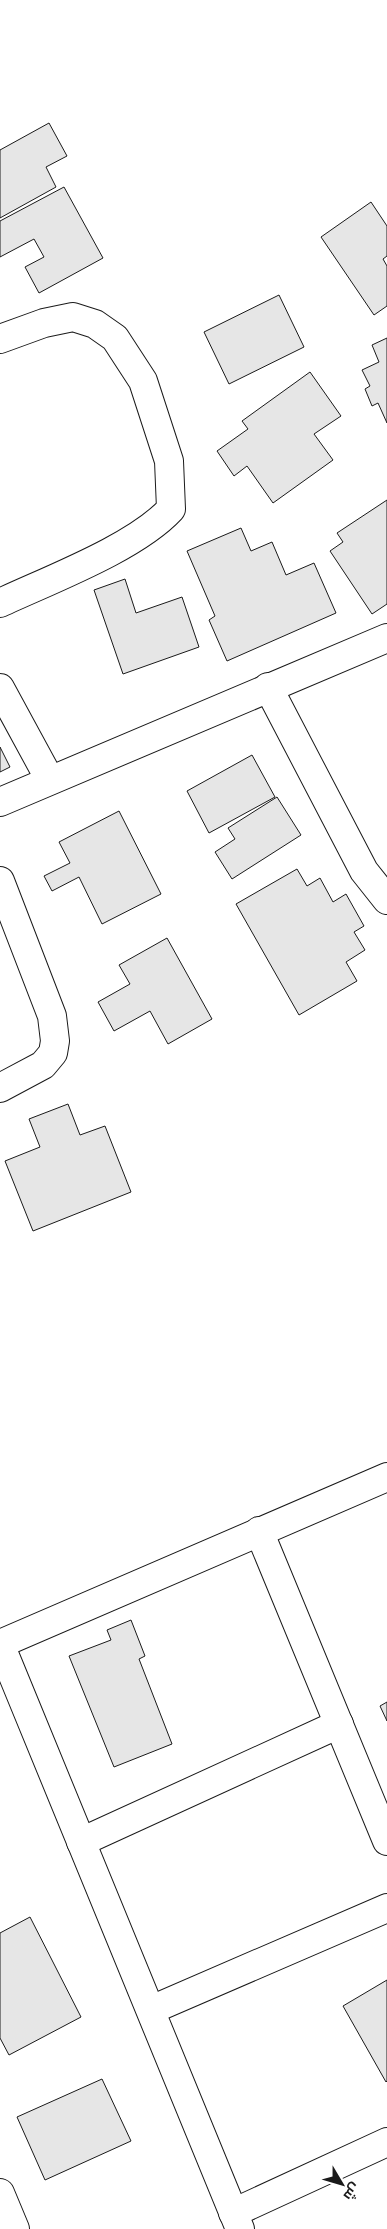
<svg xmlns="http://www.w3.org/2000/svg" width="387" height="2229" font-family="'Exo 2',Cairo,sans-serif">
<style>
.building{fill:#e6e6e6;stroke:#1a1a1a}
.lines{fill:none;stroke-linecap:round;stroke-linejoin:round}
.minor-casing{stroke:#1a1a1a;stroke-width:30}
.minor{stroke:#fff;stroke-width:28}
</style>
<rect width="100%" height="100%" fill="#fff"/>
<g class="building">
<path d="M 49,123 L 67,156 L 46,167 L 56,187 L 0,218 L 0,150 Z"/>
<path d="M 64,187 L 103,258 L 39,293 L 25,267 L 44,257 L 34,239 L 0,257 L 0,221 Z"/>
<path d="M 371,202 L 387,226 L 387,256 L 383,259 L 387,266 L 387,306 L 374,315 L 321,237 Z"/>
<path d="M 279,295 L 304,347 L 229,384 L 204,332 Z"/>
<path d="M 387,338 L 387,423 L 378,403 L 372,406 L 365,389 L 370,386 L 362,370 L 379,362 L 372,345 Z"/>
<path d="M 310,372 L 341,416 L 314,434 L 333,460 L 273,503 L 247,466 L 234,476 L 217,451 L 248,429 L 242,421 Z"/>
<path d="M 387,500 L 387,604 L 372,614 L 330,551 L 343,542 L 337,533 Z"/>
<path d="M 241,528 L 251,551 L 272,542 L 286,575 L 314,563 L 336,613 L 227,661 L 209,620 L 215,616 L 187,551 Z"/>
<path d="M 125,579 L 136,613 L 182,597 L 199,647 L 123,674 L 94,590 Z"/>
<path d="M 0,747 L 10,767 L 0,772 Z"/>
<path d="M 252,755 L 275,797 L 209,833 L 187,791 Z"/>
<path d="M 277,797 L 301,835 L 232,879 L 215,852 L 235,839 L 228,828 Z"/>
<path d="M 119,811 L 161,894 L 102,924 L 79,877 L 52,891 L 44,876 L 70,863 L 59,842 Z"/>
<path d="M 297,869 L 307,886 L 320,878 L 333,902 L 346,894 L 364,926 L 354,932 L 365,950 L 346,962 L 357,981 L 299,1015 L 236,904 Z"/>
<path d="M 167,938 L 212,1019 L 168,1044 L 150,1011 L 114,1031 L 98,1002 L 130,984 L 119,965 Z"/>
<path d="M 68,1104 L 80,1135 L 105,1126 L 131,1192 L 33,1231 L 5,1161 L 40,1147 L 29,1119 Z"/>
<path d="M 131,1620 L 145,1656 L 139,1659 L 172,1744 L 114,1767 L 69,1656 L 111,1640 L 107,1630 Z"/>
<path d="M 387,1702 L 387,1721 L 380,1706 Z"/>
<path d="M 30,1917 L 81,2017 L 9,2055 L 0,2038 L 0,1933 Z"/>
<path d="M 387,1980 L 387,2081 L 386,2082 L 343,2006 Z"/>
<path d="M 102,2079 L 131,2141 L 45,2180 L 17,2117 Z"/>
</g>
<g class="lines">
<defs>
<g id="minor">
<path d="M 0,339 L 44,323 L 73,317 L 95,324 L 115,338 L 143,381 L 169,461 L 171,509 C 135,548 49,580 0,603"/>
<path d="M 268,687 L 364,871 L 387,900"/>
<path d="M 0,688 L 50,780"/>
<path d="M 0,802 L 387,638"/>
<path d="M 0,881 L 52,1016 L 55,1041 L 53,1053 L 43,1065 L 0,1088"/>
<path d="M 259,1531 L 387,1841"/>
<path d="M 0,1644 L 240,2229"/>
<path d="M 0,1644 L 387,1477"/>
<path d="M 81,1842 L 339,1724"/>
<path d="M 151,2010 L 387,1908"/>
<path d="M 0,2193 L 15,2229"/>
<path d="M 233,2213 L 387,2142"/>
</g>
</defs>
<use href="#minor" class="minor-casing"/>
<use href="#minor" class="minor"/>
</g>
<g transform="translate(342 2184) rotate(128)" stroke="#ffffff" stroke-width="4" paint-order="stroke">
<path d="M0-4L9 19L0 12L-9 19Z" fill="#1a1a1a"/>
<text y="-8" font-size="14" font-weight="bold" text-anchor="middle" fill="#1a1a1a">ش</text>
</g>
</svg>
